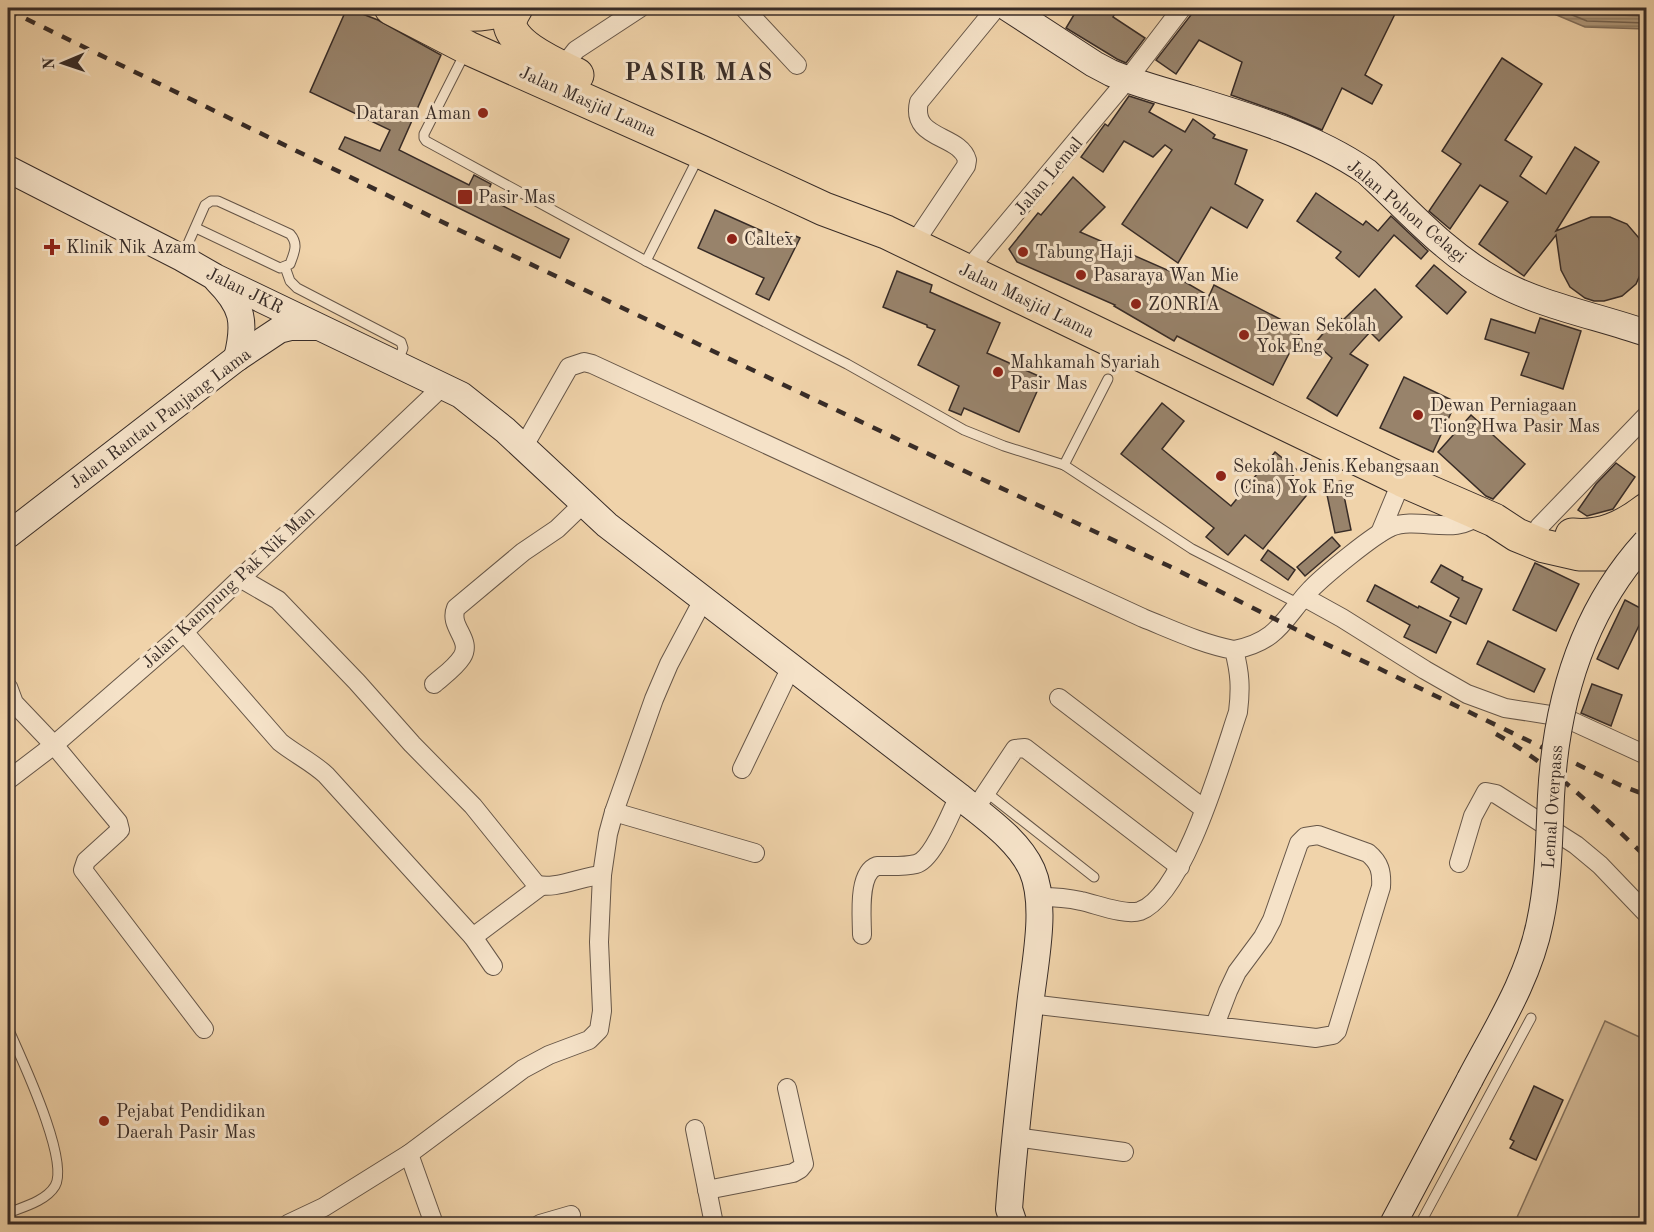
<svg xmlns="http://www.w3.org/2000/svg" width="1654" height="1232" font-family="'Old Standard TT',serif">
<style>
.pitch{fill:#d1b794;stroke:#84725e;stroke-width:1.5}
.water{fill:url(#water-rules);stroke:#816e5b;stroke-width:1.5}
.lines{fill:none;stroke-linecap:round;stroke-linejoin:round}
.shore{stroke:#746352;stroke-width:1.5}
.building{fill:#98836b;stroke:#382c27;stroke-width:1.5}
.lane-casing{stroke:#665648;stroke-width:11}
.street-casing{stroke:#665648;stroke-width:20}
.secondary-casing{stroke:#382c27;stroke-width:28}
.highway-casing{stroke:#382c27;stroke-width:35}
.lane{stroke:#f5e2c8;stroke-width:9}
.street{stroke:#f5e2c8;stroke-width:18}
.secondary{stroke:#f5e2c8;stroke-width:26}
.highway{stroke:#f0d3aa;stroke-width:33}
.rail{stroke:#382c27;stroke-width:4.5;stroke-dasharray:10 10;stroke-linecap:butt}
.secondary-bridge-casing{stroke:#382c27;stroke-width:28;stroke-linecap:butt}
.secondary-bridge{stroke:#f5e2c8;stroke-width:26}
.poi-dot{fill:#8f2418;stroke:#f5e2c8;stroke-width:2}
.labels{text-anchor:middle;stroke-width:6;stroke-linejoin:round;paint-order:stroke}
.street-label{font-size:18px;fill:#382c27;stroke:#f5e2c8}
.poi-label{font-size:18px;fill:#382c27;stroke:#f5e2c8;text-anchor:start}
.district-label{font-size:24px;font-weight:bold;letter-spacing:1.5px;fill:#382c27;stroke:#f5e2c8}
</style>
<defs>
<pattern id="water-rules" width="6" height="5" patternUnits="userSpaceOnUse" patternTransform="scale(1.5)"><rect width="6" height="5" fill="#b19a7d"/><path d="M0 2.5h6" fill="none" stroke="#917e66"/></pattern>
</defs>
<rect width="100%" height="100%" fill="#f0d3aa"/>
<filter id="stains"><feTurbulence type="fractalNoise" baseFrequency=".00333" numOctaves="4"/><feColorMatrix values="0 0 0 0 .2 0 0 0 0 .09 0 0 0 0 .02 0 0 0 .5 -.17"/></filter>
<radialGradient id="worn" r=".72"><stop offset=".6" stop-color="#630" stop-opacity="0"/><stop offset="1" stop-color="#630" stop-opacity=".3"/></radialGradient>
<path class="pitch" d="M 1605,1021 L 1646,1040 L 1646,1224 L 1514,1224 Z"/>
<path class="water" d="M 1540,8 L 1646,8 L 1646,29 L 1585,27 Z"/>
<g class="lines">
<g class="shore">
<path d="M 1555,8 L 1587,21 L 1646,23"/>
<path d="M 1574,8 L 1589,14 L 1646,16"/>
</g>
</g>
<g class="building">
<path d="M 347,8 L 378,20 L 441,55 L 399,150 L 469,185 L 474,175 L 491,184 L 487,194 L 501,200 L 499,204 L 569,239 L 560,258 L 339,149 L 345,137 L 380,151 L 390,130 L 310,92 Z"/>
<path d="M 1078,8 L 1118,8 L 1113,17 L 1145,38 L 1126,63 L 1117,59 L 1066,28 Z"/>
<path d="M 1193,8 L 1381,8 L 1395,14 L 1365,75 L 1382,85 L 1372,104 L 1342,88 L 1322,130 L 1285,114 L 1231,95 L 1242,62 L 1199,40 L 1176,74 L 1156,60 L 1191,15 Z"/>
<path d="M 1502,58 L 1542,84 L 1505,140 L 1532,157 L 1520,176 L 1546,194 L 1575,147 L 1599,162 L 1556,231 L 1591,217 L 1610,217 L 1627,224 L 1639,238 L 1644,257 L 1644,266 L 1636,284 L 1622,296 L 1604,301 L 1594,301 L 1585,298 L 1570,287 L 1561,270 L 1556,235 L 1524,276 L 1479,244 L 1508,202 L 1480,185 L 1450,229 L 1429,211 L 1461,164 L 1442,151 Z"/>
<path d="M 1129,96 L 1154,104 L 1149,112 L 1185,132 L 1193,119 L 1215,135 L 1213,138 L 1247,150 L 1235,184 L 1263,200 L 1247,228 L 1211,207 L 1178,263 L 1122,224 L 1172,150 L 1165,145 L 1153,157 L 1124,141 L 1103,172 L 1081,157 L 1105,124 L 1108,126 Z"/>
<path d="M 1073,177 L 1105,207 L 1080,232 L 1172,272 L 1171,274 L 1209,296 L 1214,285 L 1301,330 L 1273,385 L 1177,336 L 1174,341 L 1114,306 L 1115,305 L 1017,262 L 1009,249 L 1038,213 L 1041,215 Z"/>
<path d="M 1316,193 L 1363,225 L 1366,221 L 1378,231 L 1391,216 L 1428,251 L 1421,259 L 1394,235 L 1359,277 L 1336,258 L 1341,252 L 1297,221 Z"/>
<path d="M 715,210 L 782,240 L 786,232 L 800,238 L 769,300 L 756,294 L 764,278 L 698,248 Z"/>
<path d="M 1434,265 L 1466,292 L 1447,314 L 1416,286 Z"/>
<path d="M 897,271 L 932,285 L 930,292 L 1000,323 L 987,353 L 1043,378 L 1019,432 L 964,408 L 961,415 L 949,410 L 959,386 L 918,365 L 935,330 L 927,327 L 927,325 L 883,307 Z"/>
<path d="M 1375,289 L 1402,317 L 1379,341 L 1370,332 L 1350,354 L 1368,365 L 1337,416 L 1307,398 L 1332,358 L 1315,343 L 1338,316 L 1343,320 Z"/>
<path d="M 1540,318 L 1581,331 L 1563,389 L 1521,375 L 1529,353 L 1485,339 L 1491,319 L 1535,333 Z"/>
<path d="M 1404,377 L 1456,402 L 1433,452 L 1380,428 Z"/>
<path d="M 1162,403 L 1184,421 L 1162,449 L 1231,506 L 1275,452 L 1297,470 L 1292,477 L 1310,491 L 1263,549 L 1245,535 L 1228,555 L 1206,537 L 1214,528 L 1121,454 Z"/>
<path d="M 1471,415 L 1525,464 L 1493,499 L 1486,496 L 1438,452 Z"/>
<path d="M 1616,463 L 1635,477 L 1613,509 L 1587,516 L 1578,510 L 1596,484 Z"/>
<path d="M 1341,481 L 1351,530 L 1335,533 L 1325,485 Z"/>
<path d="M 1332,537 L 1340,546 L 1305,576 L 1297,567 Z"/>
<path d="M 1268,550 L 1295,570 L 1288,580 L 1261,560 Z"/>
<path d="M 1535,563 L 1579,584 L 1556,631 L 1513,610 Z"/>
<path d="M 1441,565 L 1463,577 L 1462,580 L 1482,589 L 1466,624 L 1450,616 L 1459,598 L 1431,582 Z"/>
<path d="M 1375,585 L 1418,608 L 1419,606 L 1451,622 L 1436,653 L 1404,637 L 1410,625 L 1367,601 Z"/>
<path d="M 1625,600 L 1646,611 L 1618,669 L 1597,659 Z"/>
<path d="M 1488,641 L 1545,669 L 1534,692 L 1477,664 Z"/>
<path d="M 1592,684 L 1622,695 L 1611,726 L 1581,713 Z"/>
<path d="M 1534,1086 L 1563,1100 L 1536,1160 L 1510,1148 L 1514,1141 L 1510,1139 Z"/>
</g>
<g class="lines">
<defs>
<g id="lane">
<path d="M 465,53 L 424,134 L 424,138 L 426,141 L 646,261 L 699,156"/>
<path d="M 183,255 L 205,205 L 211,201 L 218,201 L 290,234 C 299,244 294,253 290,264 L 280,268 L 196,228"/>
<path d="M 646,261 L 847,364 L 964,430 L 1004,446 L 1064,465 L 1192,549 L 1299,604"/>
<path d="M 285,267 L 290,281 L 297,288 L 401,342 L 403,348 L 398,362"/>
<path d="M 1064,465 L 1108,379"/>
<path d="M 986,792 L 1094,877"/>
<path d="M 8,1028 C 20,1056 70,1160 55,1186 C 46,1201 23,1207 8,1213"/>
<path d="M 1420,1224 L 1531,1018"/>
</g>
<g id="street">
<path d="M 744,8 L 797,65"/>
<path d="M 562,68 L 576,50 L 640,8"/>
<path d="M 913,245 L 966,166 L 967,160 C 960,134 910,140 919,102 L 996,8"/>
<path d="M 967,271 L 1127,80 L 1182,8"/>
<path d="M 524,446 L 569,367 L 584,362 L 592,364 L 1143,618 C 1173,630 1202,644 1234,650 C 1240,673 1241,688 1238,712 C 1223,756 1184,895 1140,911 C 1125,916 1096,904 1081,901 C 1068,898 1054,897 1040,897"/>
<path d="M 1539,527 L 1646,416"/>
<path d="M 1380,533 L 1402,480"/>
<path d="M 240,578 L 278,600 L 357,682 L 412,744 L 473,806 L 536,884 C 552,891 583,876 602,875"/>
<path d="M 1304,597 L 1342,618 L 1425,670 L 1467,694 L 1505,708 L 1563,717 L 1646,755"/>
<path d="M 184,632 L 280,742 C 295,754 312,762 326,775 L 473,937 L 493,966"/>
<path d="M 1234,650 C 1279,641 1283,619 1311,589 C 1326,574 1373,535 1391,527 C 1418,516 1458,537 1479,514"/>
<path d="M 434,684 C 443,676 455,668 462,657 C 473,639 448,627 456,608 L 523,552 L 557,529 L 584,503"/>
<path d="M 8,687 L 14,703 L 54,745 L 118,822 L 120,830 L 118,832 L 86,861 L 83,870 L 204,1029"/>
<path d="M 1059,698 L 1204,809"/>
<path d="M 742,769 L 791,667"/>
<path d="M 8,780 L 54,745 L 184,632 L 443,386"/>
<path d="M 975,809 L 1015,749 L 1025,748 L 1180,867"/>
<path d="M 614,812 L 755,853"/>
<path d="M 1459,863 L 1473,816 L 1486,792 L 1496,794 L 1576,845 L 1600,865 L 1646,913"/>
<path d="M 862,935 C 862,917 857,873 877,866 C 889,866 904,867 916,864 C 933,860 951,812 959,796"/>
<path d="M 473,937 L 541,886"/>
<path d="M 1030,1004 L 1316,1038 L 1333,1035 L 1337,1031 L 1381,887 C 1382,872 1380,863 1368,853 L 1318,835 L 1305,837 L 1299,843 L 1272,920 L 1263,937 L 1237,972 L 1228,991 L 1215,1025"/>
<path d="M 695,1129 L 714,1224"/>
<path d="M 1015,1137 L 1124,1152"/>
<path d="M 409,1154 L 434,1224"/>
<path d="M 707,1190 L 793,1173 L 800,1169 L 804,1164 L 787,1088"/>
<path d="M 288,1224 L 324,1207 L 409,1154 L 523,1069 L 549,1055 L 589,1040 L 599,1030 L 602,1011 L 599,942 L 602,875 L 608,834 L 614,812 L 654,699 L 669,664 L 703,600"/>
<path d="M 540,1224 L 571,1215"/>
</g>
<g id="secondary">
<path d="M 1008,8 L 1094,64 L 1111,73 C 1135,83 1160,90 1185,97 C 1248,116 1313,135 1367,172 C 1408,210 1446,254 1496,281 C 1542,306 1597,316 1646,333"/>
<path d="M 8,169 L 182,258 L 215,277 L 461,395 L 505,430 L 607,525 L 959,796 C 984,817 1018,839 1032,870 C 1048,906 1034,967 1030,1006 C 1023,1066 1016,1125 1011,1184 L 1009,1209 L 1014,1224"/>
<path d="M 217,280 C 243,306 246,322 237,358"/>
<path d="M 8,535 L 237,358 L 279,330 L 291,327 L 317,327"/>
<path d="M 1393,1224 L 1470,1079"/>
</g>
<g id="highway">
<path d="M 391,8 L 468,48 L 701,152 L 824,209 L 886,232 L 913,245 L 1402,480 L 1494,520 L 1517,535 L 1544,546 L 1579,554 L 1603,554 L 1631,551 L 1646,544"/>
<path d="M 432,8 C 456,18 486,15 510,8"/>
<path d="M 516,8 C 514,11 511,17 510,21 C 508,45 559,66 577,75"/>
<path d="M 1572,535 C 1601,538 1624,527 1646,510"/>
</g>
</defs>
<use href="#lane" class="lane-casing"/>
<use href="#street" class="street-casing"/>
<use href="#secondary" class="secondary-casing"/>
<use href="#highway" class="highway-casing"/>
<use href="#lane" class="lane"/>
<use href="#street" class="street"/>
<use href="#secondary" class="secondary"/>
<use href="#highway" class="highway"/>
<g class="rail">
<path d="M 8,10 L 434,218 L 958,468 L 1169,566 L 1313,638 L 1378,668 L 1622,786 L 1646,795"/>
<path d="M 1496,734 C 1553,766 1599,812 1646,857"/>
</g>
<defs>
<path id="secondary-bridge" d="M 1470,1079 C 1497,1028 1529,978 1540,922 C 1549,880 1549,838 1551,796 C 1556,703 1582,612 1646,542"/>
</defs>
<use href="#secondary-bridge" class="secondary-bridge-casing"/>
<use href="#secondary-bridge" class="secondary-bridge"/>
</g>
<g class="poi-dot">
<circle cx="483" cy="113" r="6"/>
<rect x="457" y="189" width="16" height="16" rx="3"/>
<circle cx="732" cy="239" r="6"/>
<path d="M49 238h6v6h6v6h-6v6h-6v-6h-6v-6h6z"/>
<circle cx="1023" cy="252" r="6"/>
<circle cx="1081" cy="275" r="6"/>
<circle cx="1136" cy="304" r="6"/>
<circle cx="1244" cy="335" r="6"/>
<circle cx="998" cy="372" r="6"/>
<circle cx="1418" cy="415" r="6"/>
<circle cx="1221" cy="476" r="6"/>
<circle cx="104" cy="1121" r="6"/>
</g>
<g class="labels">
<g class="street-label">
<text transform="translate(588 101) rotate(24)" y="6">Jalan Masjid Lama</text>
<text transform="translate(1048 176) rotate(-50)" y="6">Jalan Lemal</text>
<text transform="translate(1407 211) rotate(40)" y="6">Jalan Pohon Celagi</text>
<text transform="translate(245 290) rotate(26)" y="6">Jalan JKR</text>
<text transform="translate(1027 300) rotate(26)" y="6">Jalan Masjid Lama</text>
<text transform="translate(160 418) rotate(-37)" y="6">Jalan Rantau Panjang Lama</text>
<text transform="translate(228 587) rotate(-43)" y="6">Jalan Kampung Pak Nik Man</text>
<text transform="translate(1552 807) rotate(-86)" y="6">Lemal Overpass</text>
</g>
<g class="poi-label">
<text x="471" y="119" text-anchor="end">Dataran Aman</text>
<text x="478" y="203">Pasir Mas</text>
<text x="744" y="245">Caltex</text>
<text x="66" y="253">Klinik Nik Azam</text>
<text x="1035" y="258">Tabung Haji</text>
<text x="1093" y="281">Pasaraya Wan Mie</text>
<text x="1148" y="310">ZONRIA</text>
<text x="1256" y="331">Dewan Sekolah<tspan x="1256" dy="21">Yok Eng</tspan></text>
<text x="1010" y="368">Mahkamah Syariah<tspan x="1010" dy="21">Pasir Mas</tspan></text>
<text x="1430" y="411">Dewan Perniagaan<tspan x="1430" dy="21">Tiong Hwa Pasir Mas</tspan></text>
<text x="1233" y="472">Sekolah Jenis Kebangsaan<tspan x="1233" dy="21">(Cina) Yok Eng</tspan></text>
<text x="116" y="1117">Pejabat Pendidikan<tspan x="116" dy="21">Daerah Pasir Mas</tspan></text>
</g>
<g class="district-label">
<text x="699" y="80">PASIR MAS</text>
</g>
</g>
<rect width="1654" height="1232" fill="none" stroke="#f0d3aa" stroke-width="30"/>
<rect x="9" y="9" width="1636" height="1214" fill="none" stroke="#382c27" stroke-width="3"/>
<rect x="15" y="15" width="1624" height="1202" fill="none" stroke="#382c27" stroke-width="1.5"/>
<g transform="translate(63 63) rotate(268)" stroke="#f5e2c8" stroke-width="4.5" paint-order="stroke">
<path d="M0-4.5L10 22L0 15L-10 22Z" fill="#382c27"/>
<text y="-9" font-size="16" font-weight="bold" text-anchor="middle" fill="#382c27">N</text>
</g>
<rect width="100%" height="100%" filter="url(#stains)"/>
<rect width="100%" height="100%" fill="url(#worn)"/>
</svg>
